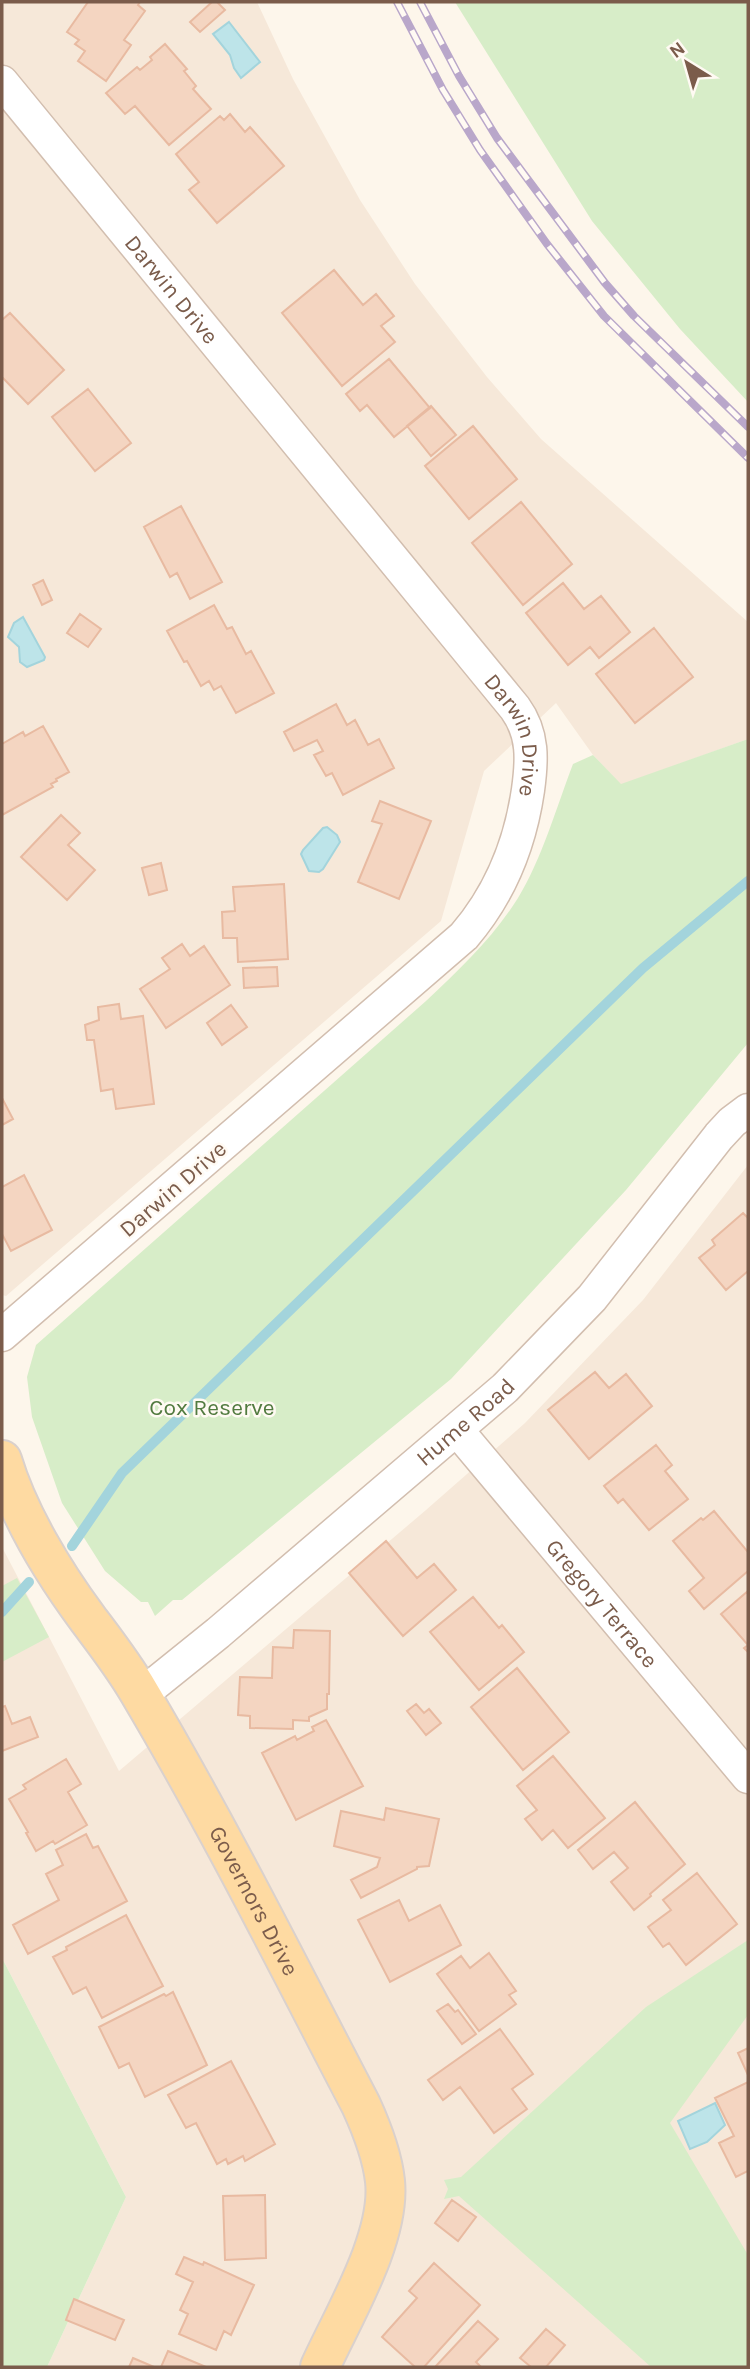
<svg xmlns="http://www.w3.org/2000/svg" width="750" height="2369" viewBox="0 0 750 2369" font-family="Karla,sans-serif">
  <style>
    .residential { fill: #f6e8d9 }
    .green { fill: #d7edc8 }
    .water { fill: #bde4e9; stroke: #a3d4dc; stroke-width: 2 }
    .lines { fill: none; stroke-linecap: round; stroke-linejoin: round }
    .stream { stroke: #a3d4dc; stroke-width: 10 }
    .building { fill: #f4d5c1; stroke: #e8baa1; stroke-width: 2 }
    .minor-casing { stroke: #d2beaf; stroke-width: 35 }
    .major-casing { stroke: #dad1cd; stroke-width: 42 }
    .minor { stroke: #fff; stroke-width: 32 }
    .major { stroke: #fedaa2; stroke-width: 38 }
    .rail-casing { stroke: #b9a7ca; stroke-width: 8 }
    .rail { stroke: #fffaf3; stroke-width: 5; stroke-dasharray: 16; stroke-linecap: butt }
    .labels { text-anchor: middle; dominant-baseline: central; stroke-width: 5; stroke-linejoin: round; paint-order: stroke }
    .street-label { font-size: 23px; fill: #7b5c4b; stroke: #fffaf3 }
    .park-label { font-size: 23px; fill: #527b40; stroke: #fffaf3 }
  </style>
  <rect width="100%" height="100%" fill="#fdf6eb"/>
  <path class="residential" d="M2 2H257L293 79 360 200 415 284 487 377 541 439 748 622V739L621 785 593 755 556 703 484 771 441 921 6 1296 2 1295Z
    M748 1165V2367H47L126 2197 2 1958V1547L119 1771 426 1510 525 1423 643 1300Z"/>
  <path class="green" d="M455 2H748V402L680 329 592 221Z
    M748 739V1043L626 1190 451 1379 182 1600H173L155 1616 148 1602H141L105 1571 62 1503 32 1417 27 1377 36 1345 426 1001C460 969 493 938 518 898 541 861 557 806 573 764L593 755 621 784Z
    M17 1578 49 1637 2 1662V1586Z
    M748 1940V2015L670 2123 748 2255V2367H651L459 2196 444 2199 448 2189 444 2180 461 2177 646 2007Z
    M2 1958 126 2197 47 2367H2Z"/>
  <path class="water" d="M229 22 260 62 241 78 234 68 230 55 213 34Z
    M23 617 45 657 44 660 27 667 20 662 19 647 8 637 14 623Z
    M327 827 337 835 340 842 323 869 319 872 309 871 301 854 303 850 323 828Z
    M715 2103 725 2125 707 2142 690 2149 678 2121Z"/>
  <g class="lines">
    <path class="stream" d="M72 1546 122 1473 643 968 748 881
      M2 1612 29 1582"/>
  </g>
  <path class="building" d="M88 2H140L138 5 145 11 124 40 131 45 106 81 78 61 85 51 75 44 79 40 67 32Z
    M212 2H217L225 10 200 32 190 22Z
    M165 44 187 69 184 71 196 86 193 89 211 109 169 145 135 106 125 114 106 93 137 67 140 70 152 60 150 57Z
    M230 114 245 132 250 127 284 166 217 223 189 190 199 182 176 154 220 116 224 120Z
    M334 270 363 305 376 294 394 316 381 326 395 342 342 386 282 313Z
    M10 313 64 370 28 404 2 377V320Z
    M389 359 430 408 394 437 367 405 360 411 346 394Z
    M88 389 131 443 95 471 52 417Z
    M431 406 456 435 431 456 407 426Z
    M473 426 517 479 469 519 425 466Z
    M521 502 572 564 523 605 472 543Z
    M181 506 222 582 190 599 177 573 170 577 144 527Z
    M43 580 52 600 42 605 33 585Z
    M563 583 584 609 601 596 630 632 599 658 590 647 568 665 526 613Z
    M214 605 227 629 232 627 246 654 251 651 274 693 236 713 221 686 214 690 209 681 201 686 187 661 184 662 167 631Z
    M80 614 101 629 88 647 67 633Z
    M654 628 693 677 635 723 596 674Z
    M336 704 347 725 355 720 368 745 379 739 394 768 343 795 332 773 326 776 314 755 323 751 317 740 294 751 284 732Z
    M43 726 69 772 56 779 57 781 51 784 53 787 2 815V744L23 732 25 736Z
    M380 801 431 821 399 899 358 882 382 824 372 821Z
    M61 815 80 833 68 845 95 870 67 900 21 857Z
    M161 863 167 890 149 895 142 868Z
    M284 884 288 959 238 962 237 938H223L222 912 235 911 233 887Z
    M182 944 190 956 204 946 230 985 166 1028 140 989 170 969 162 958Z
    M277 967 278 986 244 988 243 968Z
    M119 1004 121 1019 143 1016 154 1104 116 1109 113 1089 101 1091 94 1040H87L85 1025 99 1020 98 1007Z
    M231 1005 247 1027 222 1045 207 1023Z
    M2 1098 13 1119 2 1125Z
    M24 1175 52 1230 11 1251 2 1234V1187Z
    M743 1213 747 1217 748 1216V1271L726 1290 699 1258 715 1245 712 1240Z
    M595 1372 609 1388 626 1374 652 1406 589 1459 548 1410Z
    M656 1445 672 1465 665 1471 688 1499 649 1530 623 1499 618 1503 604 1486Z
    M714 1511 748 1552V1571L704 1609 689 1591 704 1578 673 1541 701 1518 703 1520Z
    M386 1541 417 1578 434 1564 456 1590 403 1636 349 1573Z
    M748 1591V1652L744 1648 748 1645 721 1614Z
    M473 1597 499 1628 502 1625 524 1652 479 1690 430 1632Z
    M294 1630 330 1631 329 1694H327V1709L309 1717V1721L293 1720V1729L250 1728V1716L238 1715 240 1677 272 1678 273 1647 293 1648Z
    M517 1668 569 1732 523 1770 471 1707Z
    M416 1704 424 1713 429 1709 441 1723 426 1735 407 1711Z
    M5 1706 12 1724 30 1717 38 1737 2 1751V1707Z
    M326 1720 363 1786 296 1820 262 1753 295 1736 297 1740 314 1731 312 1727Z
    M553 1756 605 1818 568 1848 553 1830 542 1840 525 1819 537 1810 517 1786Z
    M66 1759 81 1784 68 1792 87 1825 55 1844 53 1841 36 1851 26 1833 28 1832 9 1799 26 1789 23 1785Z
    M635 1802 685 1864 650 1894 651 1896 634 1910 611 1882 628 1868 614 1852 593 1869 578 1850Z
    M386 1808 439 1819 429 1866 417 1867V1869L361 1898 351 1880 377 1867 380 1858 334 1846 341 1811 384 1820Z
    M86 1834 93 1848 98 1846 127 1901 28 1954 13 1925 59 1900 46 1874 63 1865 56 1850Z
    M697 1873 737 1924 686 1965 669 1943 663 1947 648 1927 671 1910 663 1900Z
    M399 1900 409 1921 440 1905 461 1945 390 1982 358 1920Z
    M126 1915 163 1986 102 2018 86 1987 73 1994 53 1957 67 1950 66 1947Z
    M489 1953 516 1991 509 1995 516 2004 479 2031 437 1974 461 1956 470 1968Z
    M173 1992 207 2065 145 2097 129 2063 119 2068 99 2027 164 1994 166 1996Z
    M448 2004 455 2012 458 2010 476 2034 462 2044 437 2011Z
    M500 2029 533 2074 512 2089 527 2109 494 2133 460 2087 443 2100 428 2080Z
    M748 2048V2075L738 2053Z
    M231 2061 275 2144 245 2161 243 2156 228 2164 226 2159 217 2164 196 2123 186 2128 168 2095Z
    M748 2082V2171L736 2177 719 2143 734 2136 715 2098Z
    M265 2195 266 2258 225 2260 223 2196Z
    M452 2200 476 2217 458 2241 435 2223Z
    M184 2257 203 2265 204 2262 254 2285 231 2335 224 2331 216 2350 179 2334 188 2314 180 2310 193 2282 176 2274Z
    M434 2263 480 2305 424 2367H415L382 2337 417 2298 409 2291Z
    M74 2299 124 2320 115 2340 66 2320Z
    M478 2321 498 2339 476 2362 481 2367H435Z
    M546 2329 565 2345 546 2367H531L520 2358Z
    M168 2351 206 2367H161Z
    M133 2358 154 2367H129Z"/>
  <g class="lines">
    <g class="minor-casing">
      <g id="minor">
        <path id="s1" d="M2 82 515 708C534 734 532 761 528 790 520 845 500 894 464 936L2 1335"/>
        <path id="s2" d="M457 1430 748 1777"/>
        <path id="s3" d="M141 1695 218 1633 505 1388 592 1298 719 1136 732 1122 748 1110"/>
      </g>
    </g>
    <g class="major-casing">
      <g id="major">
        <path id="s4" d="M2 1460C18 1514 54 1573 88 1619 106 1643 124 1666 139 1692 219 1827 289 1967 361 2105 372 2129 382 2154 385 2181 391 2238 343 2316 320 2367"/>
      </g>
    </g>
    <use href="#minor" class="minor"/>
    <use href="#major" class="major"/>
    <g class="rail-casing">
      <path id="rail" d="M397 2 443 90 480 150 547 244 604 316 748 458
        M420 2 459 76 497 138 605 283 634 316 748 427"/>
    </g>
    <use href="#rail" class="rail"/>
  </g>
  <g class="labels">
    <g class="street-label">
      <text stroke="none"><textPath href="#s1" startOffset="268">Darwin Drive</textPath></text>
      <text stroke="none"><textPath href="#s1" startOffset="835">Darwin Drive</textPath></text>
      <text transform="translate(173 1189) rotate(-41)">Darwin Drive</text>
      <text stroke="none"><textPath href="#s3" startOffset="424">Hume Road</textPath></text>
      <text stroke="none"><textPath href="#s2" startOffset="226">Gregory Terrace</textPath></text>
      <text stroke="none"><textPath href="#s4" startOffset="509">Governors Drive</textPath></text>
    </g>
    <g class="park-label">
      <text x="212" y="1407">Cox Reserve</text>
    </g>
  </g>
  <rect width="750" height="2369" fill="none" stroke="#7b5c4b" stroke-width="7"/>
  <g transform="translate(687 63) rotate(323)" stroke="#fffaf3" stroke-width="5" paint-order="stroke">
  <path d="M0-5L12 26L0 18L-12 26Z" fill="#7b5c4b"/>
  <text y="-10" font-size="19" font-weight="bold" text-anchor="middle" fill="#7b5c4b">N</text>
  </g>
</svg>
